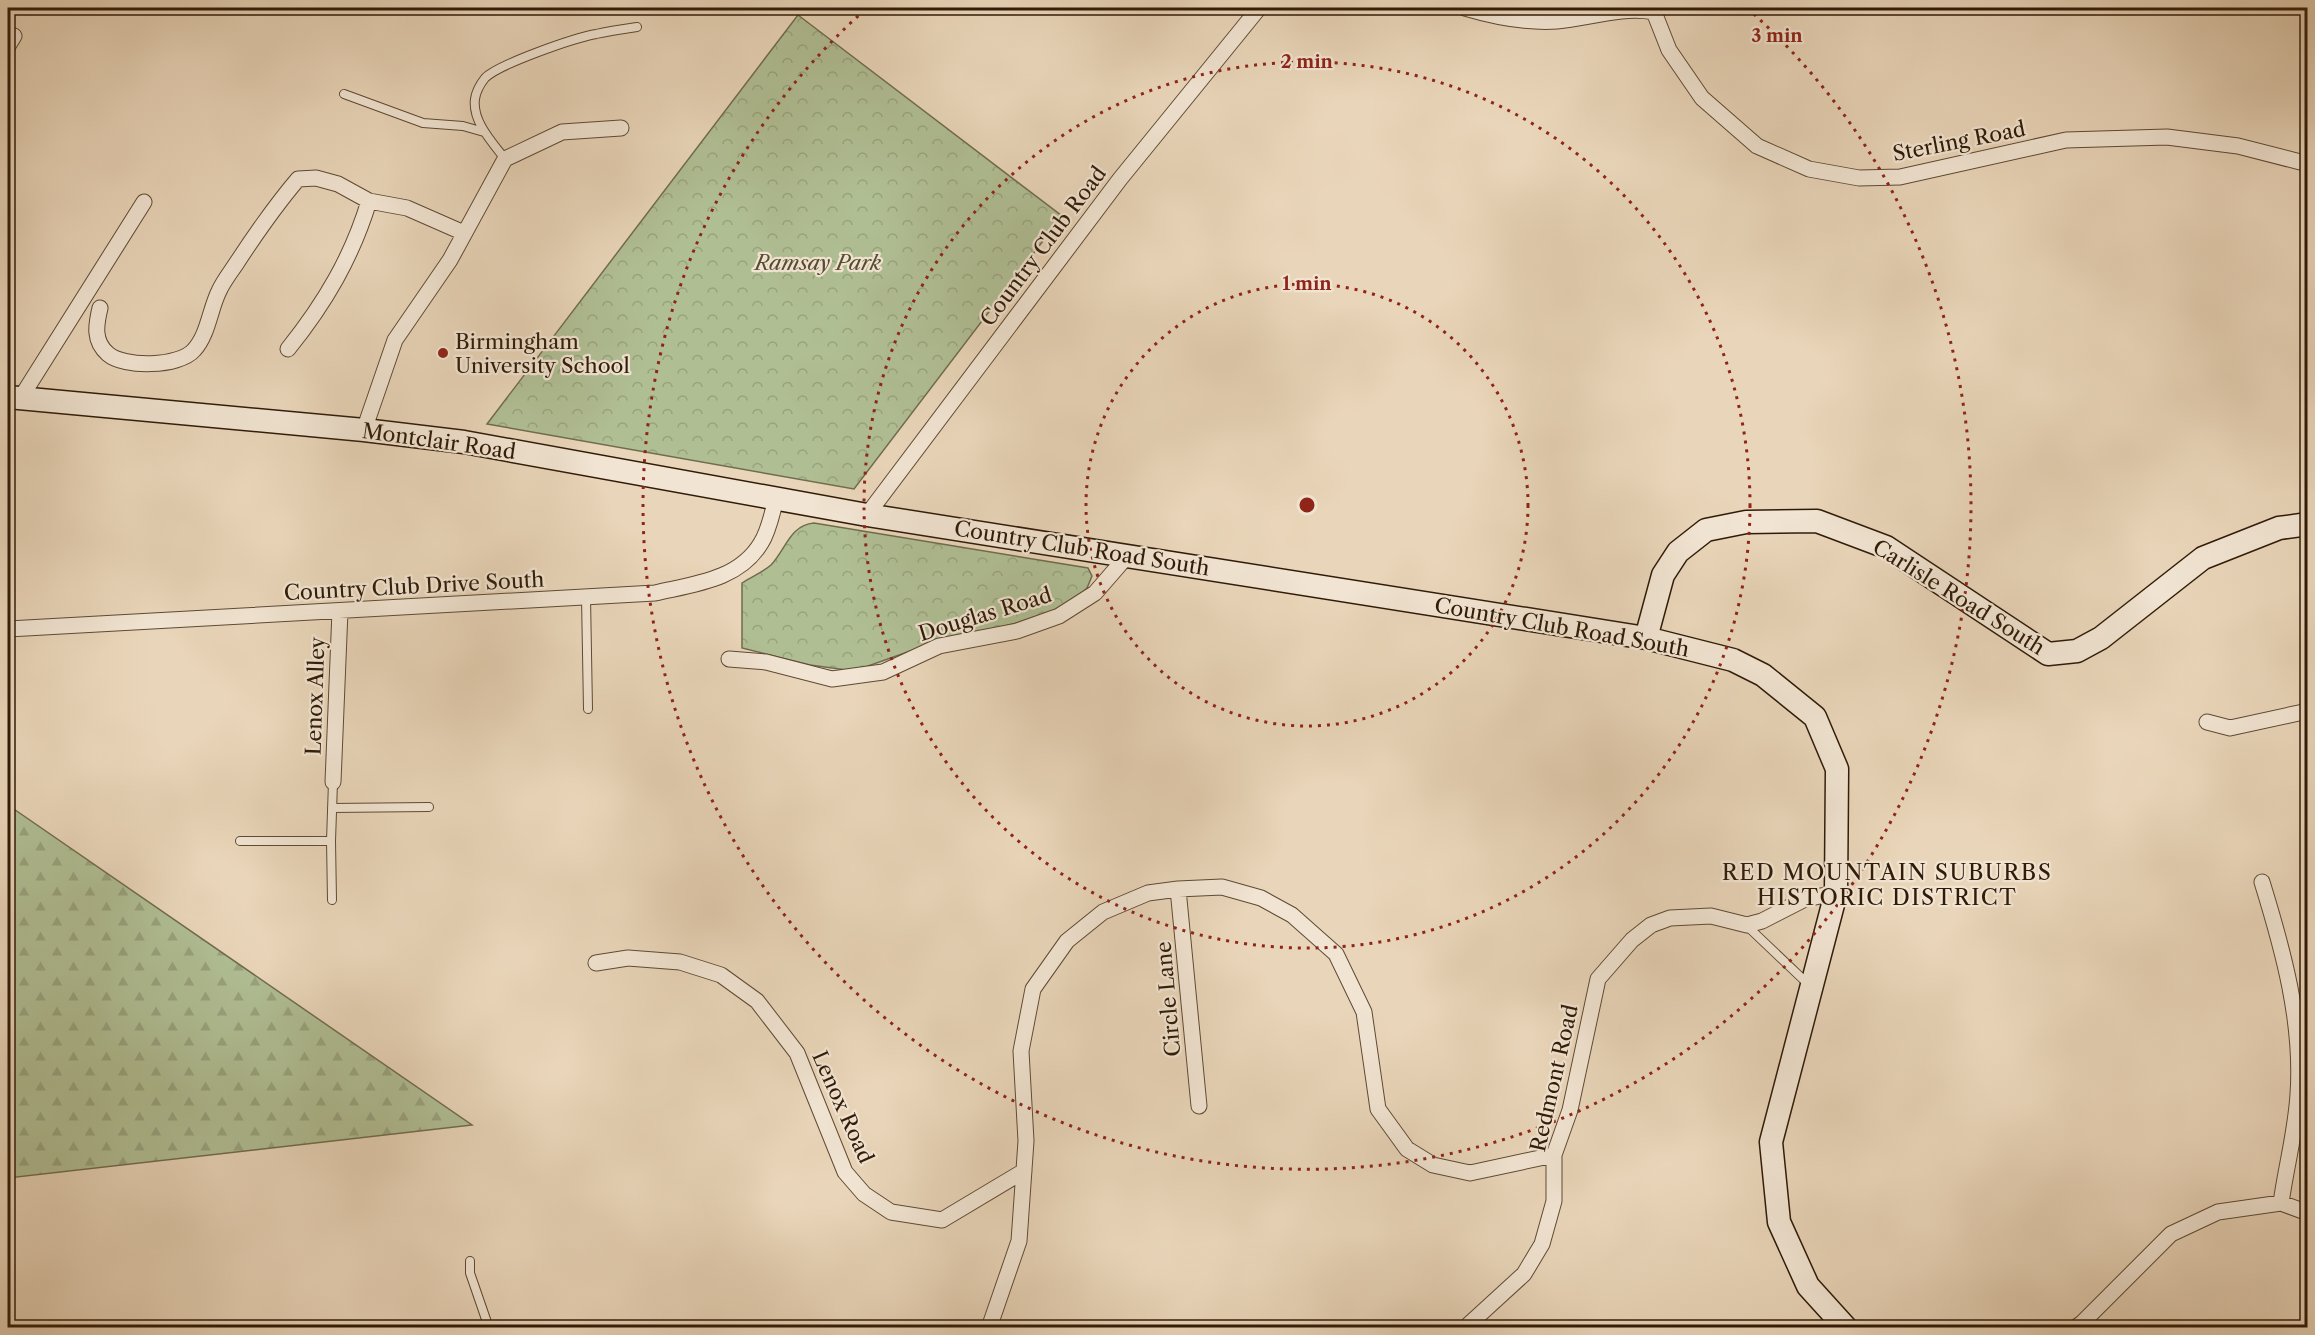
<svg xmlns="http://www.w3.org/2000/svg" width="2315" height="1335" viewBox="0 0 2315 1335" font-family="'Libre Caslon Text',serif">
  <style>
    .forest { fill: url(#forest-firs); stroke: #706c4e; stroke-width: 1.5 }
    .park { fill: url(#park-crowns); stroke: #706c4e; stroke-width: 1.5 }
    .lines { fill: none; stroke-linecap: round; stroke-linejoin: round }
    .lane-casing { stroke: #5e4a34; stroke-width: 10 }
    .street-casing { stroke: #5e4a34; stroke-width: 17 }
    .secondary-casing { stroke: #301b08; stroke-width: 25 }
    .lane { stroke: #f1e4d2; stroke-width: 8 }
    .street { stroke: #f1e4d2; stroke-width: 15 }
    .secondary { stroke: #f1e4d2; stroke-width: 22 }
    .ring { fill: none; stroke: #8f2418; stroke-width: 3; stroke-dasharray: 3 6 }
    .poi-dot { fill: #8f2418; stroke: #f1e4d2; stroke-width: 2 }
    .labels { text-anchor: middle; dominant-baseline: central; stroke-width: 4.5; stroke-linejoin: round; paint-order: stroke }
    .street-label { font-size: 21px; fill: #301b08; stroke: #f1e4d2 }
    .park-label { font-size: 21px; font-style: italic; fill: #564c32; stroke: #f1e4d2 }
    .poi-label { font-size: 21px; fill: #301b08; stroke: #f1e4d2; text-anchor: start }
    .neighbourhood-label { font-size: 22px; letter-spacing: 1.5px; fill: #301b08; stroke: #f1e4d2 }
    .centre { fill: #8f2418; stroke: #f1e4d2; stroke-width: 3 }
    .ring-label { font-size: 18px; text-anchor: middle; font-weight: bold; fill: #8f2418; stroke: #f1e4d2; stroke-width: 4.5; stroke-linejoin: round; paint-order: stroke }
  </style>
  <defs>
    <pattern id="forest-firs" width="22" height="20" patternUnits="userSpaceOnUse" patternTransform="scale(1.5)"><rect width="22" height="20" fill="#b0be94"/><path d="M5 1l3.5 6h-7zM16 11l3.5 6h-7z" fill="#98a37e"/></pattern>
    <pattern id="park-crowns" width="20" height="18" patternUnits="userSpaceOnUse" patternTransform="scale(1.5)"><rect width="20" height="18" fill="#b0be94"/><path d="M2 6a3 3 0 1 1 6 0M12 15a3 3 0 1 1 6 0" fill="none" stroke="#98a37e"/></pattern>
  </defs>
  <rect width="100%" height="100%" fill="#e9d5b9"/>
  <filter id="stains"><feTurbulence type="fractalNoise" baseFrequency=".00333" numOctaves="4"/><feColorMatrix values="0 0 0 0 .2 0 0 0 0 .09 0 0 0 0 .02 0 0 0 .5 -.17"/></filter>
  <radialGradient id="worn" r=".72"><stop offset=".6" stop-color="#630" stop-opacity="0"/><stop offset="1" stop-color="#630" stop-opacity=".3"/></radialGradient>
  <path class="forest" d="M8 805 472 1125 8 1178Z"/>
  <path class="park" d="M798 15 1062 216 854 489 487 424Z
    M814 523 1088 568 1092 576 1087 588 1070 606 1042 617 933 643 854 671 810 665 742 648V583C751 577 763 572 771 565 786 549 790 525 814 523Z"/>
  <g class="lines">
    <g class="lane-casing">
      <path id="lane" d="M344 94 423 123 463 126 484 132
        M505 159C492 142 472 121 475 99 476 92 481 83 485 78 499 64 574 38 596 34 609 31 623 29 637 27
        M586 597 588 709
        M332 808 429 807
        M240 841H331L333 782
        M331 841 332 900
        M1747 926 1808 984
        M470 1261V1273L489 1328"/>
    </g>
    <g class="street-casing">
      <path id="street" d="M1465 8C1492 16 1528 23 1557 21 1589 18 1622 6 1654 12L1658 8
        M1654 12 1669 50 1702 98 1757 146 1809 169 1859 178 1900 177 2066 140 2167 137 2238 146 2308 164
        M8 46 14 36
        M100 308C96 325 93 341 108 354 124 368 179 367 194 350 208 335 210 309 219 291 223 282 230 273 236 264 255 235 275 206 298 179L316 178 338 184 369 201 407 208 464 233
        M288 349C325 303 352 257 369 201
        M20 399 144 202
        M364 430 395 340 450 260 505 159 562 132 621 128
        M867 515 1120 179 1259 8
        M8 629 655 593C694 584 739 580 761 543 769 531 772 513 776 499
        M729 659 766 662 832 679 883 672 939 646 1017 631 1059 616 1095 593 1128 555
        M2207 722 2230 728 2308 711
        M333 782 340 611
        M2262 882C2283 950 2303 1022 2298 1094 2296 1130 2286 1167 2281 1203
        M1178 889 1199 1106
        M596 963 628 958 680 962 721 975 757 1001 797 1053 845 1172 864 1194 891 1212 942 1220 1024 1171
        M989 1328 1019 1241 1026 1141 1021 1051 1033 989 1067 941 1103 912 1148 893 1178 889 1222 887 1261 898 1292 915 1336 954 1364 1012 1378 1109 1407 1149 1433 1165 1470 1173 1554 1155
        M1465 1328 1524 1274 1542 1244 1554 1201V1155L1570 1110 1598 979 1632 940 1651 925 1670 918 1711 916 1747 925 1762 921 1805 899 1836 893
        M2075 1328 2082 1323 2171 1234 2218 1212 2281 1203 2308 1213"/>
    </g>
    <g class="secondary-casing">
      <path id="secondary" d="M8 397 364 430 464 442 867 515 1646 638 1733 660 1763 675 1815 717 1837 769 1836 893 1771 1142 1779 1222 1808 1286 1846 1328
        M1646 638 1663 575 1678 552 1706 530 1746 522 1817 521 1886 547 2048 654 2077 651 2101 638 2203 558 2279 528 2308 524"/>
    </g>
    <use href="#lane" class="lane"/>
    <use href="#street" class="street"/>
    <use href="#secondary" class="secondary"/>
  </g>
  <g class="ring">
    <circle cx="1307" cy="505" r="221"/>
    <circle cx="1307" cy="505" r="443"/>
    <path d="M1747 8A664 664 0 1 1 867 8"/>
  </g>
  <circle class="poi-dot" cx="443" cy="353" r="6"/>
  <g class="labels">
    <g class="street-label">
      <text transform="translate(1959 141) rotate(-11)">Sterling Road</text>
      <text transform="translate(1043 246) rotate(-53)">Country Club Road</text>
      <text transform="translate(439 441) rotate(8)">Montclair Road</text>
      <text transform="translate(1082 548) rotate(9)">Country Club Road South</text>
      <text transform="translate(414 586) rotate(-3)">Country Club Drive South</text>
      <text transform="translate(1959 597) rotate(32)">Carlisle Road South</text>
      <text transform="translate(985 614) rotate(-17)">Douglas Road</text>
      <text transform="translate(1562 627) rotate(10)">Country Club Road South</text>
      <text transform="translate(315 696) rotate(-88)">Lenox Alley</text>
      <text transform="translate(1168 999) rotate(-95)">Circle Lane</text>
      <text transform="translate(1554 1078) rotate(-77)">Redmont Road</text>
      <text transform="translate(843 1107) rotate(66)">Lenox Road</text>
    </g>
    <g class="park-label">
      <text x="818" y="262">Ramsay Park</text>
    </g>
    <g class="poi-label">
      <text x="455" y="341">Birmingham<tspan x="455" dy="24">University School</tspan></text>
    </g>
    <g class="neighbourhood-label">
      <text x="1887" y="872">RED MOUNTAIN SUBURBS<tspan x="1887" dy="25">HISTORIC DISTRICT</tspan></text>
    </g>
  </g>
  <circle cx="1307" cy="505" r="9" class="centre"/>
  <g class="ring-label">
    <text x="1777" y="42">3 min</text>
    <text x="1307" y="68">2 min</text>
    <text x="1307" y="290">1 min</text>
  </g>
  <rect width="2315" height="1335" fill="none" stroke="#e9d5b9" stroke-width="30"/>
  <rect x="9" y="9" width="2297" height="1317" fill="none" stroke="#301b08" stroke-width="3"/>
  <rect x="15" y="15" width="2285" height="1305" fill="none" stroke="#301b08" stroke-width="1.5"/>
  <rect width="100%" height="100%" filter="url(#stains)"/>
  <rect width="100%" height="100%" fill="url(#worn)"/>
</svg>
